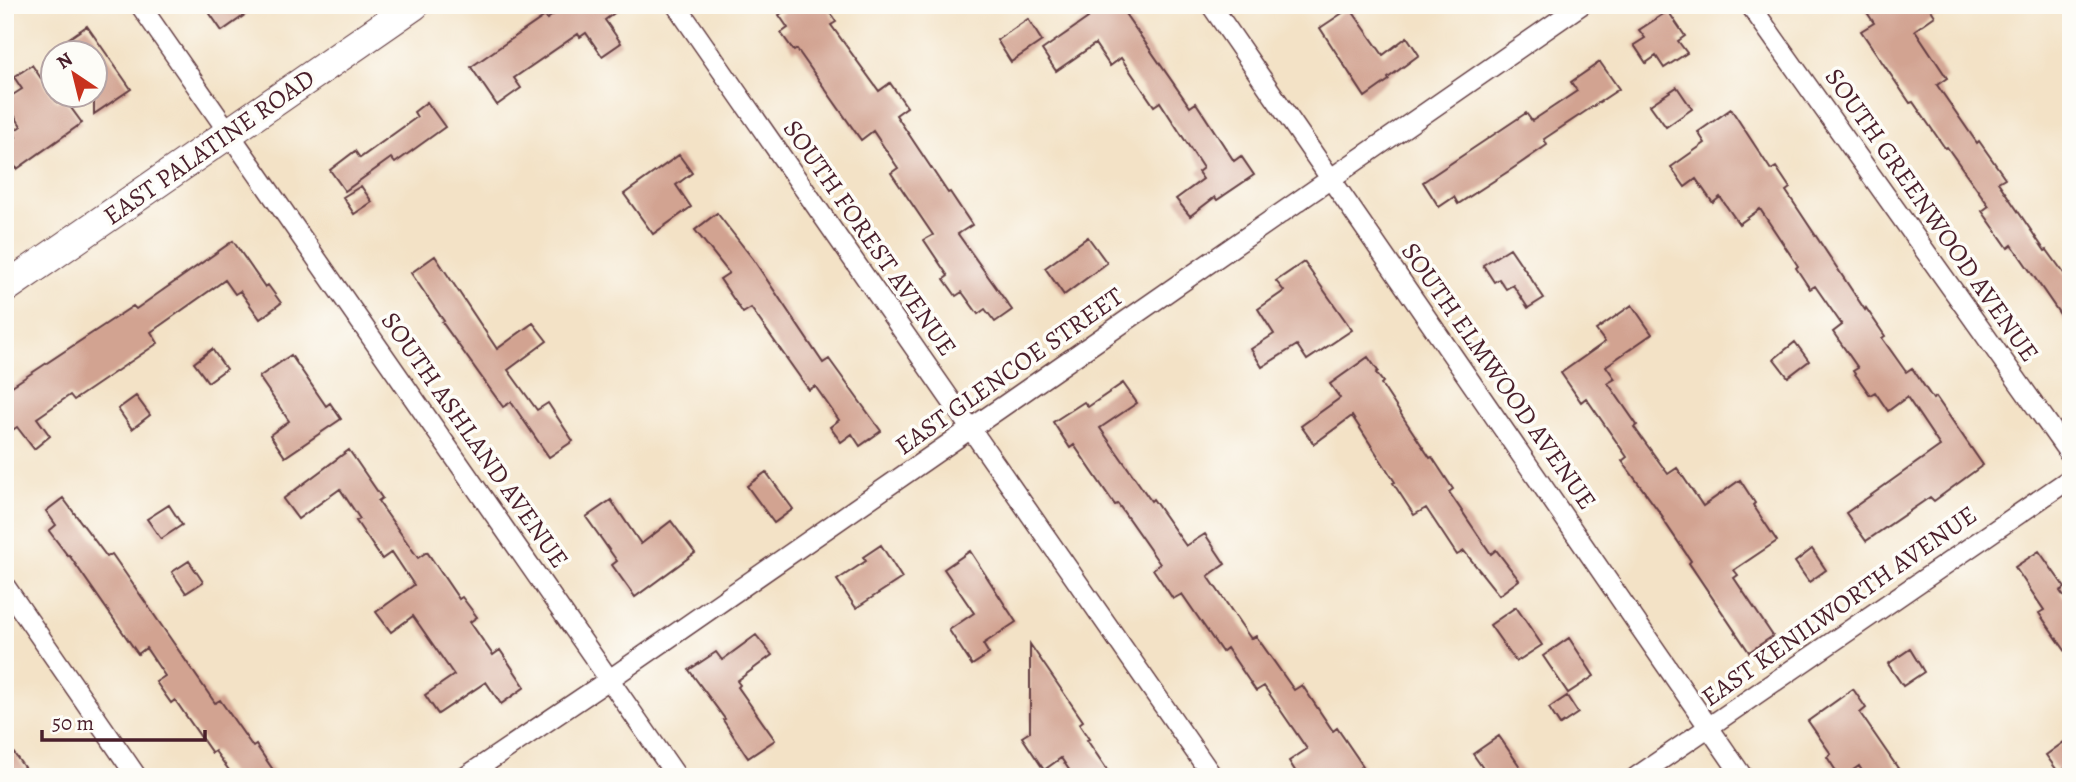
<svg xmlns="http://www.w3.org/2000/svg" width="2076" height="782" viewBox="0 0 2076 782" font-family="Alegreya,serif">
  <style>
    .building { fill: #d2a391 }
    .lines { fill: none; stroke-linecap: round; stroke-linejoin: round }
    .minor-casing { stroke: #633c42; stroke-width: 22 }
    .primary-casing { stroke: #633c42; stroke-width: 32 }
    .minor { stroke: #fff; stroke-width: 19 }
    .primary { stroke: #fff; stroke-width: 30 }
    .labels { text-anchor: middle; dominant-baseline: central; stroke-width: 7; stroke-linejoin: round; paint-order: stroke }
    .street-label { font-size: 26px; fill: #4a1f2b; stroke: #fdfcf7 }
  </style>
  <rect width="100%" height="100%" fill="#fdfcf7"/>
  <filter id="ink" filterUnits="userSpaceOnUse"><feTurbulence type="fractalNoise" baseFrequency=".0143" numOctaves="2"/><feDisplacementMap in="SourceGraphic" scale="14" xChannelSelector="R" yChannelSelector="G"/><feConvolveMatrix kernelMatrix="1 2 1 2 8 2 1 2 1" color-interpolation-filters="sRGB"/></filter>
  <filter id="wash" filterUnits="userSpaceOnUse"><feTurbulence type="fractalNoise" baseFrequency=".00686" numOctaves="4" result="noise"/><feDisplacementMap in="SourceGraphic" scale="28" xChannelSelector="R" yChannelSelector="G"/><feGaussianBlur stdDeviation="1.57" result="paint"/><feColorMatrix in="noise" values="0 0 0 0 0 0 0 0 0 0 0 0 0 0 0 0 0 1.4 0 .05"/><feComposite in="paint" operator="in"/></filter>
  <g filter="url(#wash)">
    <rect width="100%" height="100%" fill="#f3e2c6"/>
    <g id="blocks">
      <path class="building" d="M204 5H259L222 31Z
        M567 5H625L605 20 621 43 602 56 586 33 580 37 578 34 514 78 521 88 497 105 471 67 545 16 547 19Z
        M792 5H825L836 22 831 25 879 91 890 83 907 107 896 115 948 193 950 192 972 225 958 234 1012 310 995 322 985 309 978 314 962 292 956 296 944 279 948 276 924 240 933 235 891 173 898 168 873 131 861 140 797 49 794 51 781 33 788 28 779 15Z
        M1079 5H1119L1190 107 1196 103 1234 161 1241 156 1254 175 1217 200 1215 197 1190 216 1176 199 1203 179 1198 172 1203 168 1160 102 1154 106 1121 58 1110 66 1095 44 1056 71 1042 50 1088 18Z
        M1862 5H1928L1935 16 1915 30 1947 78 1937 85 1977 143 1979 141 2005 178 1998 182 2045 251 2047 250 2071 283V330L2012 245 2008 248 1982 211 1989 206 1947 147 1945 148 1913 102 1910 103 1861 31 1874 23Z
        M1350 8 1383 55 1407 37 1419 55 1388 78 1389 80 1365 97 1320 28Z
        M1668 11 1685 36 1678 41 1687 53 1664 68 1656 56 1646 63 1634 45 1645 38 1639 30Z
        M1028 19 1042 41 1011 62 997 40Z
        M87 26 131 89 94 114V52H49Z
        M1600 62 1619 89 1544 139 1547 145 1512 169 1458 204 1454 197 1439 207 1423 182 1526 113 1532 121 1577 91 1571 82Z
        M32 65 57 102 63 97 82 123 17 169 5 152V144L16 137 13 132 21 126 5 100 22 89 14 77Z
        M1677 87 1692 109 1666 127 1650 105Z
        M427 102 445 127 395 163 391 158 345 191 330 170 355 151 360 158 417 117 414 112Z
        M1731 109 1771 170 1776 167 1790 188 1786 191 1865 310 1866 308 1885 336 1882 338 1906 372 1912 368 1933 399 1936 397 1983 465 1934 501 1930 497 1866 541 1846 513 1940 446 1907 397 1888 411 1875 392 1870 395 1853 371 1858 368 1833 332 1842 325 1815 286 1810 289 1796 268 1798 266 1760 209 1739 224 1720 197 1713 203 1696 179 1685 187 1671 167 1705 143 1698 132Z
        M679 155 692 173 676 185 691 207 653 234 624 194Z
        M361 186 372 202 354 214 343 197Z
        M717 213 753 259 823 363 829 359 881 431 860 446 852 434 841 442 830 427 839 420 815 386 809 390 751 308 743 313 720 279 729 273 695 230Z
        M1088 237 1107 263 1064 295 1045 268Z
        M233 241 265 287 268 285 281 303 260 319 240 291 235 294 225 280 151 332 158 343 74 400 70 395 37 418 50 436 34 449 17 427 5 435 6 390 133 306 136 309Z
        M1510 248 1544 298 1528 308 1513 285 1506 289 1499 279 1494 282 1483 265Z
        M435 256 497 349 533 323 547 341 508 370 537 410 548 403 573 441 549 457 511 402 503 407 442 322 444 321 411 273Z
        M1304 262 1352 330 1307 360 1297 345 1262 367 1251 349 1274 334 1258 309 1284 291 1276 281Z
        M1632 305 1652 334 1606 366 1615 379 1608 383 1637 425 1634 427 1668 474 1677 468 1703 506 1740 480 1755 503 1753 505 1777 541 1734 570 1738 575 1734 578 1773 636 1749 652 1689 563 1691 561 1662 518 1663 517 1622 461 1627 457 1586 398 1581 402 1561 373 1605 342 1596 330Z
        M1795 342 1809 361 1788 377 1774 359Z
        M212 349 226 369 208 382 194 363Z
        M291 355 326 406 330 403 341 419 285 457 270 435 289 421 259 377Z
        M1368 357 1378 371 1376 373 1383 382 1381 384 1430 458 1432 457 1453 489 1449 492 1491 554 1496 550 1519 580 1499 595 1464 551 1457 555 1426 508 1414 515 1393 483 1395 482 1352 416 1314 444 1301 426 1340 398 1330 384Z
        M1123 383 1137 403 1100 428 1151 501 1153 499 1186 546 1205 534 1225 564 1208 576 1251 639 1256 636 1294 690 1302 685 1333 731 1337 728 1363 766 1347 777H1299L1289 761 1307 749 1264 686 1256 691 1227 648 1222 652 1182 594 1173 599 1153 569 1160 564 1118 504 1115 505 1074 445 1070 448 1053 422 1084 402 1088 407Z
        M136 396 150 415 132 429 118 409Z
        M349 450 382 498 378 501 418 558 427 552 459 599 462 597 477 617 470 622 493 655 500 650 525 687 501 704 486 682 438 714 425 695 454 675 413 616 391 632 376 612 414 585 392 552 382 559 356 521 360 519 340 489 298 519 283 499Z
        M766 472 793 509 774 523 747 486Z
        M63 498 107 557 112 554 215 703 220 700 253 747 256 745 278 777H234L215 751 212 753 175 700 171 703 156 682 165 676 146 648 138 654 69 555 68 556 49 531 56 525 46 511Z
        M611 500 641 544 671 521 695 553 635 597 612 565 617 561 586 517Z
        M169 505 182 525 161 539 147 519Z
        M881 545 902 578 856 608 837 580 866 561 863 557Z
        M1812 549 1826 570 1809 582 1795 562Z
        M970 551 1016 622 983 644 989 654 972 665 949 630 974 613 944 569Z
        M2039 551 2065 588 2060 591 2071 607V659L2039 613 2044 610 2015 567Z
        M189 561 203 582 186 593 172 572Z
        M1516 607 1542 645 1516 662 1490 625Z
        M756 635 772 655 737 681 740 685 738 687 775 740 748 758 723 720 725 719 689 670 716 652 722 660Z
        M1569 638 1594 676 1568 693 1543 656Z
        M1030 644 1083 721 1079 724 1089 739 1087 740 1112 777H1074L1061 758 1044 770 1022 737 1030 732Z
        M1910 649 1924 672 1903 686 1888 664Z
        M1853 689 1866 708 1860 713 1904 777H1866L1859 766 1843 777H1840L1827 757 1831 754 1808 721Z
        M1567 696 1578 713 1560 725 1549 708Z
        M1499 736 1527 777H1489L1473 754Z
        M5 741 31 777H5Z
        M2064 742 2071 751V764L2059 773 2046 755Z"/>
    </g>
  </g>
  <g filter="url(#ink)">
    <use href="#blocks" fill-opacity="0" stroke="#633c42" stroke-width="2"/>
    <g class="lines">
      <g class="minor-casing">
        <path id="minor" d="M140 5 677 777
          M676 5 1213 777
          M1211 5 1743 777
          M1750 5 2071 456
          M5 586 137 777
          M465 777 610 679 1581 5
          M1636 777 2071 478"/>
      </g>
      <g class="primary-casing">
        <path id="primary" d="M5 288 414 5"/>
      </g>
      <use href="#minor" class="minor"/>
      <use href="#primary" class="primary"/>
    </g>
  </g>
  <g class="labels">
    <g class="street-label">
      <text transform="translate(209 147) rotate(-35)">EAST PALATINE ROAD</text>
      <text transform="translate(1932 215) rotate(55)">SOUTH GREENWOOD AVENUE</text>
      <text transform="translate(870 238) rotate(55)">SOUTH FOREST AVENUE</text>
      <text transform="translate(1009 371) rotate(-35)">EAST GLENCOE STREET</text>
      <text transform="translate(1499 376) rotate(55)">SOUTH ELMWOOD AVENUE</text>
      <text transform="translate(475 440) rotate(55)">SOUTH ASHLAND AVENUE</text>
      <text transform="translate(1839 606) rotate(-35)">EAST KENILWORTH AVENUE</text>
    </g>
  </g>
  <rect width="2076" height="782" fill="none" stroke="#fdfcf7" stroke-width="28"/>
  <g transform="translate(74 74) rotate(325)"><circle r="33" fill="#fdfcf7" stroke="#b5a4a5" stroke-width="2"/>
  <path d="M0-5L12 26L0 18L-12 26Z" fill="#c8321e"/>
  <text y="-10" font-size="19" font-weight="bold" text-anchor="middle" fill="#4a1f2b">N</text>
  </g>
  <path d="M42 730v10h163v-10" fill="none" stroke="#4a1f2b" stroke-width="3.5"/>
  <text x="52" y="730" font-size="21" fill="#4a1f2b" stroke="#fdfcf7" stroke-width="5" paint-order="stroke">50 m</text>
</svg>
